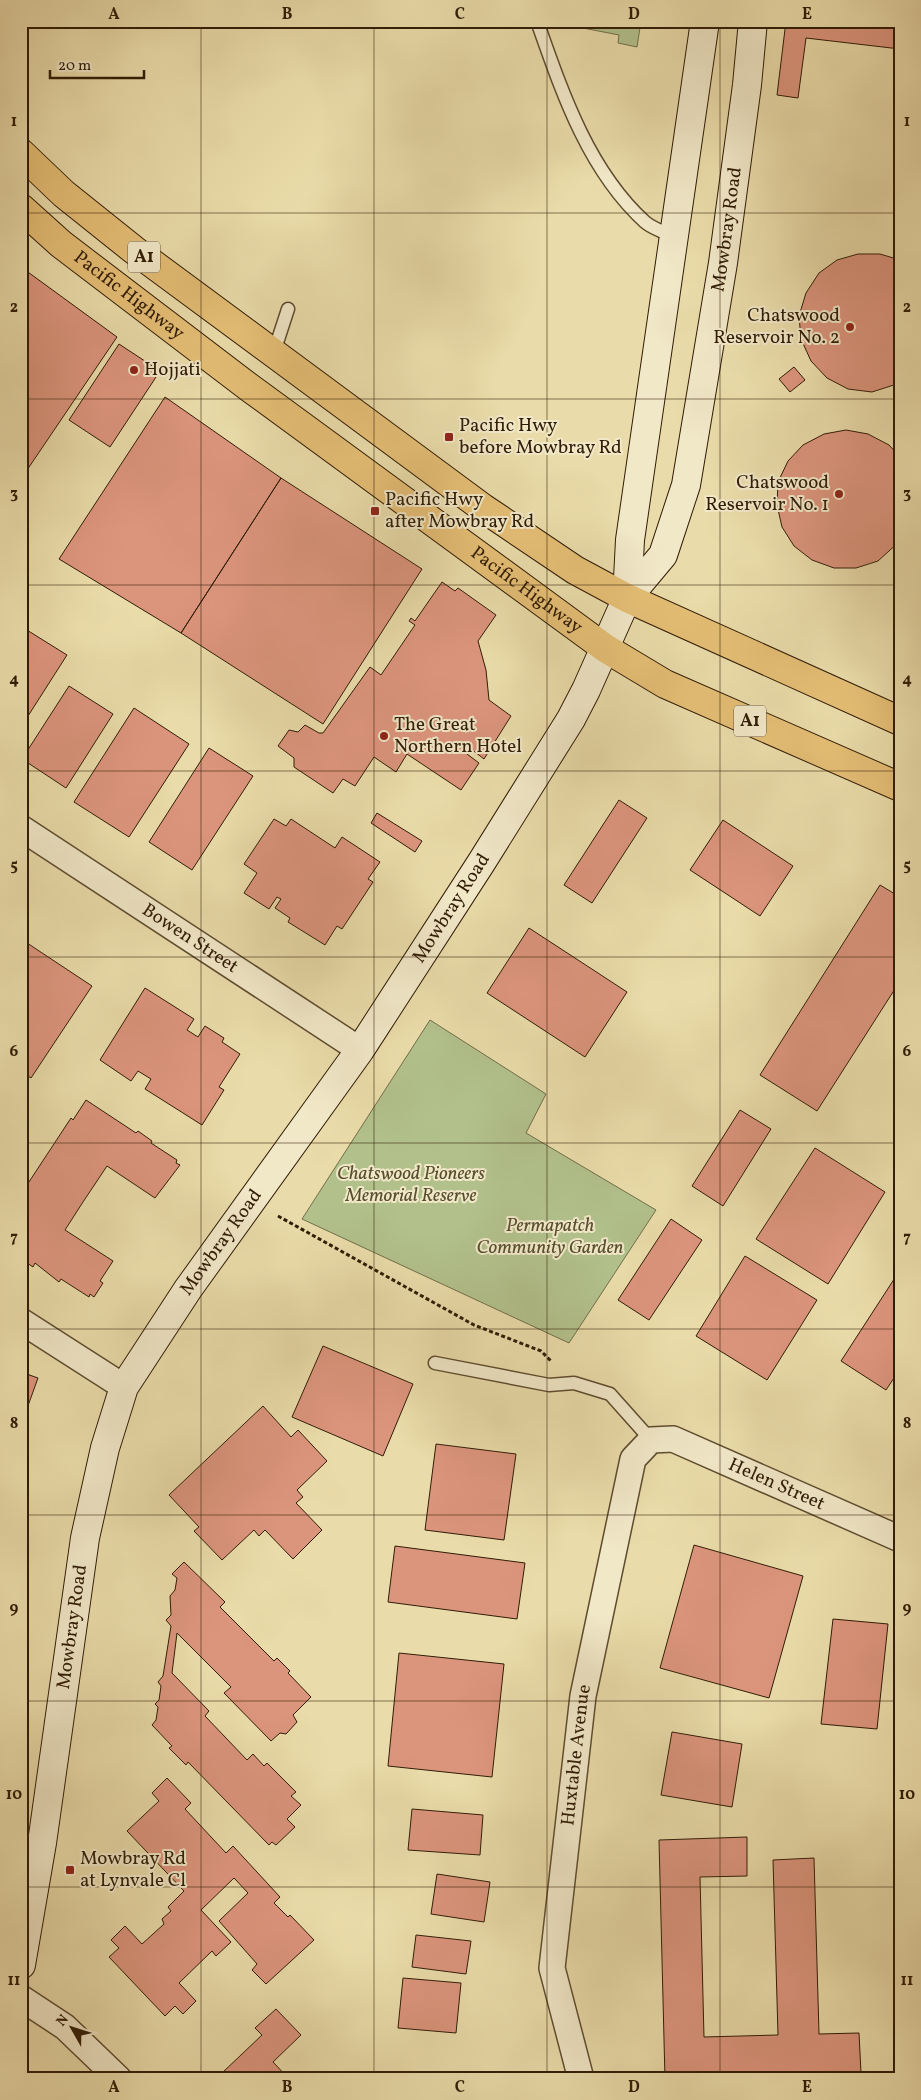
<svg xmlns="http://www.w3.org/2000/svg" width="921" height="2100" viewBox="0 0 921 2100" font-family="Vollkorn,serif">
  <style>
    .green { fill: #b2c18c; stroke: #716e49 }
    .building { fill: #dc957d; stroke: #301c06 }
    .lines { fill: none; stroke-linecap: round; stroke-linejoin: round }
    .service-casing { stroke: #5e4c2f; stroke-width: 15 }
    .minor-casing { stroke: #5e4c2f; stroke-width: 28 }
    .secondary-casing { stroke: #301c06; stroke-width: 30 }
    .trunk-casing { stroke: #301c06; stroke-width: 30 }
    .path { stroke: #301c06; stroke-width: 3; stroke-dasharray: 4 2.5; stroke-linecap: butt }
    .service { stroke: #f1e8c8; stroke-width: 12 }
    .minor { stroke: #f1e8c8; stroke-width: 25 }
    .secondary { stroke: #f1e8c8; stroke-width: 28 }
    .trunk { stroke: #e5be75; stroke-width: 28 }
    .grid { fill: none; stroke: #301c06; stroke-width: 1; stroke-opacity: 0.55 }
    .poi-dot { fill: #8f2418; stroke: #f1e8c8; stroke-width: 2 }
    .labels { text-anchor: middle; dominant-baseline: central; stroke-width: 4; stroke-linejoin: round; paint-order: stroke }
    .shield { fill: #f1e8c8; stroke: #6a5940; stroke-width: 1 }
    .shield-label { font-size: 18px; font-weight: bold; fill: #301c06 }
    .street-label { font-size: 19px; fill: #301c06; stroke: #f1e8c8 }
    .poi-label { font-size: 19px; fill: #301c06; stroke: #f1e8c8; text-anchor: start }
    .park-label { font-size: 19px; font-style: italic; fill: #574e2e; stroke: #f1e8c8 }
    .neatline { fill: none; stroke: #301c06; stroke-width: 2 }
    .grid-label { font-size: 16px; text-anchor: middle; font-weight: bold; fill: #301c06 }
  </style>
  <rect width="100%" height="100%" fill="#eadcaa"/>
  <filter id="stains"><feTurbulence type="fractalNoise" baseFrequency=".004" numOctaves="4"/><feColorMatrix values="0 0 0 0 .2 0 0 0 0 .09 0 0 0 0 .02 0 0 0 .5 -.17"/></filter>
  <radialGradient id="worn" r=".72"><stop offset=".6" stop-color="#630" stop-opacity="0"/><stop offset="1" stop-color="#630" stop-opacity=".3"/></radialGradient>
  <path class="green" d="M584 21H641L637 47 618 43 619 35 583 28Z
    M430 1020 546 1094 526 1133 656 1210 569 1343 302 1219Z"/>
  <path class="building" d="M786 21H900V49L806 38 798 98 777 95Z
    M858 254H880L900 260V383L872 392 848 389 827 378 811 361 801 339 799 316 806 293 819 273 837 260Z
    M21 267 117 337 21 479Z
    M119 344 160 371 110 447 69 420Z
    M794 367 805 380 790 392 779 379Z
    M165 397 281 478 181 633 59 559Z
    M846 430 868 434 889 445 900 457V541L878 561 856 568H834L812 560 794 546 782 527 777 505 778 482 788 461 803 445 824 434Z
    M281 478 422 569 323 724 181 633Z
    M442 582 455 591 458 588 496 615 478 641 486 670 489 700 511 716 484 759 471 749 467 754 479 763 461 790 407 754 396 772 374 757 355 786 343 779 333 793 294 767V758L278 746 289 730 298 732 305 725 319 733H323L370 667 381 675 415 625 409 621 411 618 415 621Z
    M22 627 67 655 21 727V628Z
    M69 686 113 714 66 788 22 759Z
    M134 708 189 744 129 837 74 802Z
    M209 748 253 776 192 870 149 842Z
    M619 800 647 818 592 903 564 885Z
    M377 813 422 841 415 852 371 823Z
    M274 819 286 826 291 819 335 848 342 837 380 862 368 879 373 882 342 929 337 926 325 945 288 922 290 918 275 908 281 899 277 897 269 909 244 893 257 873 244 864Z
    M723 820 793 866 760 916 690 870Z
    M880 885 900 897V981L817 1111 760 1075Z
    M529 928 627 992 585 1057 487 993Z
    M21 939 92 986 31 1078 21 1071Z
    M145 988 194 1019 187 1030 198 1037 205 1026 224 1038 222 1042 240 1054 219 1087 224 1090 202 1125 145 1089 151 1079 138 1071 131 1081 100 1060Z
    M86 1100 136 1133 138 1131 152 1141 151 1143 177 1160 176 1163 180 1165 155 1198 107 1166 83 1202 65 1230 113 1261 100 1281 103 1283 94 1297 90 1294 89 1297 61 1279 59 1282 35 1263 33 1267 21 1259V1194L71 1118 73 1120Z
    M740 1110 771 1129 723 1206 692 1186Z
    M815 1148 885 1192 828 1284 756 1239Z
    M671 1219 702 1240 649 1320 618 1300Z
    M745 1256 817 1300 767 1380 696 1336Z
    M900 1270V1369L886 1390 841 1361Z
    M323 1346 413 1384 383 1456 292 1417Z
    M21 1372 38 1378 21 1425Z
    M263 1406 291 1437 298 1430 327 1461 297 1490 303 1497 296 1503 322 1530 293 1559 265 1530 259 1536 254 1530 222 1560 194 1531 199 1527 169 1495Z
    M436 1444 516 1454 504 1540 425 1530Z
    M694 1545 803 1576 769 1698 660 1668Z
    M395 1546 525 1563 517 1619 388 1602Z
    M184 1562 225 1602 220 1607 274 1661 277 1658 290 1671 288 1673 311 1697 293 1715 297 1722 286 1734 280 1733 271 1741 224 1693 231 1687 177 1633 172 1673 209 1711 205 1716 247 1760 253 1754 264 1766 267 1763 296 1792 291 1796 301 1805 287 1819 295 1827 276 1845 272 1842 269 1845 188 1762 186 1765 169 1748 172 1746 152 1725 156 1720 158 1707 155 1704 159 1700 161 1686 158 1682 163 1676 171 1626 166 1620 171 1615 170 1596 175 1590 177 1578 172 1574Z
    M833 1619 888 1624 877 1729 821 1724Z
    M399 1653 504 1664 492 1777 388 1766Z
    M672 1732 742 1744 732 1807 661 1795Z
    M167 1778 191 1803 185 1809 226 1853 233 1846 280 1897 274 1903 288 1917 290 1915 314 1940 266 1984 252 1970 257 1964 219 1921 248 1893 234 1878 201 1910 231 1942 216 1956 212 1951 179 1983 196 2001 183 2014 175 2006 165 2016 109 1957 119 1948 111 1940 125 1926 142 1944 164 1924 162 1919 171 1911 168 1907 184 1891 127 1831 159 1801 152 1793Z
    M412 1809 483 1815 480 1855 408 1850Z
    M747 1837V1876L700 1877 704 2037 778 2035 773 1860 814 1858 819 2034 859 2033 861 2073 665 2079 659 1840Z
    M437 1874 490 1882 484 1922 431 1914Z
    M416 1935 471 1941 466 1974 412 1967Z
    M403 1978 461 1983 456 2033 398 2028Z
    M276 2009 301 2035 273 2062 289 2079H228L222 2073 262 2035 255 2028Z"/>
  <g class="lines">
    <g class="service-casing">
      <path id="service" d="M537 21C562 92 588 170 645 222 653 229 666 233 676 237
        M274 352 288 309
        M435 1363 549 1385 574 1383 610 1394 651 1440"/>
    </g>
    <g class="minor-casing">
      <g id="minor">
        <path id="s1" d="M21 828 360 1050"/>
        <path d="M21 1321 124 1387"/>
        <path d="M21 1998 65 2027 119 2079"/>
        <path id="s2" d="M581 2079 552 1968 583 1696 633 1459 651 1440 673 1439 900 1539"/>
      </g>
    </g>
    <g class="secondary-casing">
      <g id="secondary">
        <path d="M627 598 630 540 705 21"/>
        <path id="s3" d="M21 1965 42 1843 85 1538 105 1448 124 1387 188 1289 360 1050 481 863 571 719 586 690 627 598 663 555 686 485 723 263 747 85 753 21"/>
      </g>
    </g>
    <g class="trunk-casing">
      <g id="trunk">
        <path d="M21 153 64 194 134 250 483 508 575 570 627 598 900 721"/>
        <path id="s4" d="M21 208 61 244 250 388 605 648 665 684 900 787"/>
      </g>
    </g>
    <path class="path" d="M278 1216 474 1325 541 1351 552 1362"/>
    <use href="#service" class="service"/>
    <use href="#minor" class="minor"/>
    <use href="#secondary" class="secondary"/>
    <use href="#trunk" class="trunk"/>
  </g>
  <path class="grid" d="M201 21V2079M374 21V2079M547 21V2079M720 21V2079M21 213H900M21 399H900M21 585H900M21 771H900M21 957H900M21 1143H900M21 1329H900M21 1515H900M21 1701H900M21 1887H900"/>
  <g class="poi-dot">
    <circle cx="850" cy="327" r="5"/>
    <circle cx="134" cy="370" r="5"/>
    <rect x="444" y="432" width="10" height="10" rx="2.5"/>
    <circle cx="839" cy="494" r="5"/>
    <rect x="370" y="506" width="10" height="10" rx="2.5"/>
    <circle cx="384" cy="736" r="5"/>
    <rect x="65" y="1865" width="10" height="10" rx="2.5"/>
  </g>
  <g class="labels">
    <g class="shield">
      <rect x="128" y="241.5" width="32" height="31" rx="4"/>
      <rect x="734" y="705.5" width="32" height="31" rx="4"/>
    </g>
    <g class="shield-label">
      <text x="144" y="257">A1</text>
      <text x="750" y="721">A1</text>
    </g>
    <g class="street-label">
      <text stroke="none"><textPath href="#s3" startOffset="1914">Mowbray Road</textPath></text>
      <text stroke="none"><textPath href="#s4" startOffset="139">Pacific Highway</textPath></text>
      <text stroke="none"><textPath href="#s4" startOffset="634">Pacific Highway</textPath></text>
      <text stroke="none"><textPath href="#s3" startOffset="1168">Mowbray Road</textPath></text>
      <text stroke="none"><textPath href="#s1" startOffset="202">Bowen Street</textPath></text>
      <text stroke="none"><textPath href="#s3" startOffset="762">Mowbray Road</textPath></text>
      <text stroke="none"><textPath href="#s2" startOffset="792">Helen Street</textPath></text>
      <text stroke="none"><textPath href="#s3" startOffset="342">Mowbray Road</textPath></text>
      <text stroke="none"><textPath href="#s2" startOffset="329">Huxtable Avenue</textPath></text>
    </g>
    <g class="poi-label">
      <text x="840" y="316" text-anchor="end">Chatswood<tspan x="840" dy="22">Reservoir No. 2</tspan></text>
      <text x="144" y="370">Hojjati</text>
      <text x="459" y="426">Pacific Hwy<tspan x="459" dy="22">before Mowbray Rd</tspan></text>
      <text x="829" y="483" text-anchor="end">Chatswood<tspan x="829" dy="22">Reservoir No. 1</tspan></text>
      <text x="385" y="500">Pacific Hwy<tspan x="385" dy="22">after Mowbray Rd</tspan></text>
      <text x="394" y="725">The Great<tspan x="394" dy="22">Northern Hotel</tspan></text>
      <text x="80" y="1859">Mowbray Rd<tspan x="80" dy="22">at Lynvale Cl</tspan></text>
    </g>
    <g class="park-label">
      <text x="411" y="1174">Chatswood Pioneers<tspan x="411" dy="22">Memorial Reserve</tspan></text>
      <text x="550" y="1226">Permapatch<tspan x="550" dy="22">Community Garden</tspan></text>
    </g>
  </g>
  <rect width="921" height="2100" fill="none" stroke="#eadcaa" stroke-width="55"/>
  <g transform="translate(72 2028) rotate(309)" stroke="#f1e8c8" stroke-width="4" paint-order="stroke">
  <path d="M0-4L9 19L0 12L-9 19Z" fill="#301c06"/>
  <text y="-8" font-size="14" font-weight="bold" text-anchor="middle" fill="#301c06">N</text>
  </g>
  <path d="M50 70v8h94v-8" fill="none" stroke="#301c06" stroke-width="2.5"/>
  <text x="58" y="70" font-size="15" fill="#301c06" stroke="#f1e8c8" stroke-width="4" paint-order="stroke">20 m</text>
  <rect x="28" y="28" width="866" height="2044" class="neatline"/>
  <g class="grid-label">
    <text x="114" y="19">A</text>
    <text x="287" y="19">B</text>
    <text x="460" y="19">C</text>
    <text x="634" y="19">D</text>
    <text x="807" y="19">E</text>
    <text x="14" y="126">1</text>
    <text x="907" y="126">1</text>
    <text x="14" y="312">2</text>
    <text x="907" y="312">2</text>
    <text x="14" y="498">3</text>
    <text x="907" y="498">3</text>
    <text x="14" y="684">4</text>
    <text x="907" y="684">4</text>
    <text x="14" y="870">5</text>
    <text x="907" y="870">5</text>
    <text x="14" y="1056">6</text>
    <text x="907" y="1056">6</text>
    <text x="14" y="1242">7</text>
    <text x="907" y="1242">7</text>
    <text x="14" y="1428">8</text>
    <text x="907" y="1428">8</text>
    <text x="14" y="1613">9</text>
    <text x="907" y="1613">9</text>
    <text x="14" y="1799">10</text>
    <text x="907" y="1799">10</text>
    <text x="14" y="1985">11</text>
    <text x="907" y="1985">11</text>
    <text x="114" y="2092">A</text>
    <text x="287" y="2092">B</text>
    <text x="460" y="2092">C</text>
    <text x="634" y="2092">D</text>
    <text x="807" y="2092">E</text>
  </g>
  <rect width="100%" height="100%" filter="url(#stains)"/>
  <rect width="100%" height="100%" fill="url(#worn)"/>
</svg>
